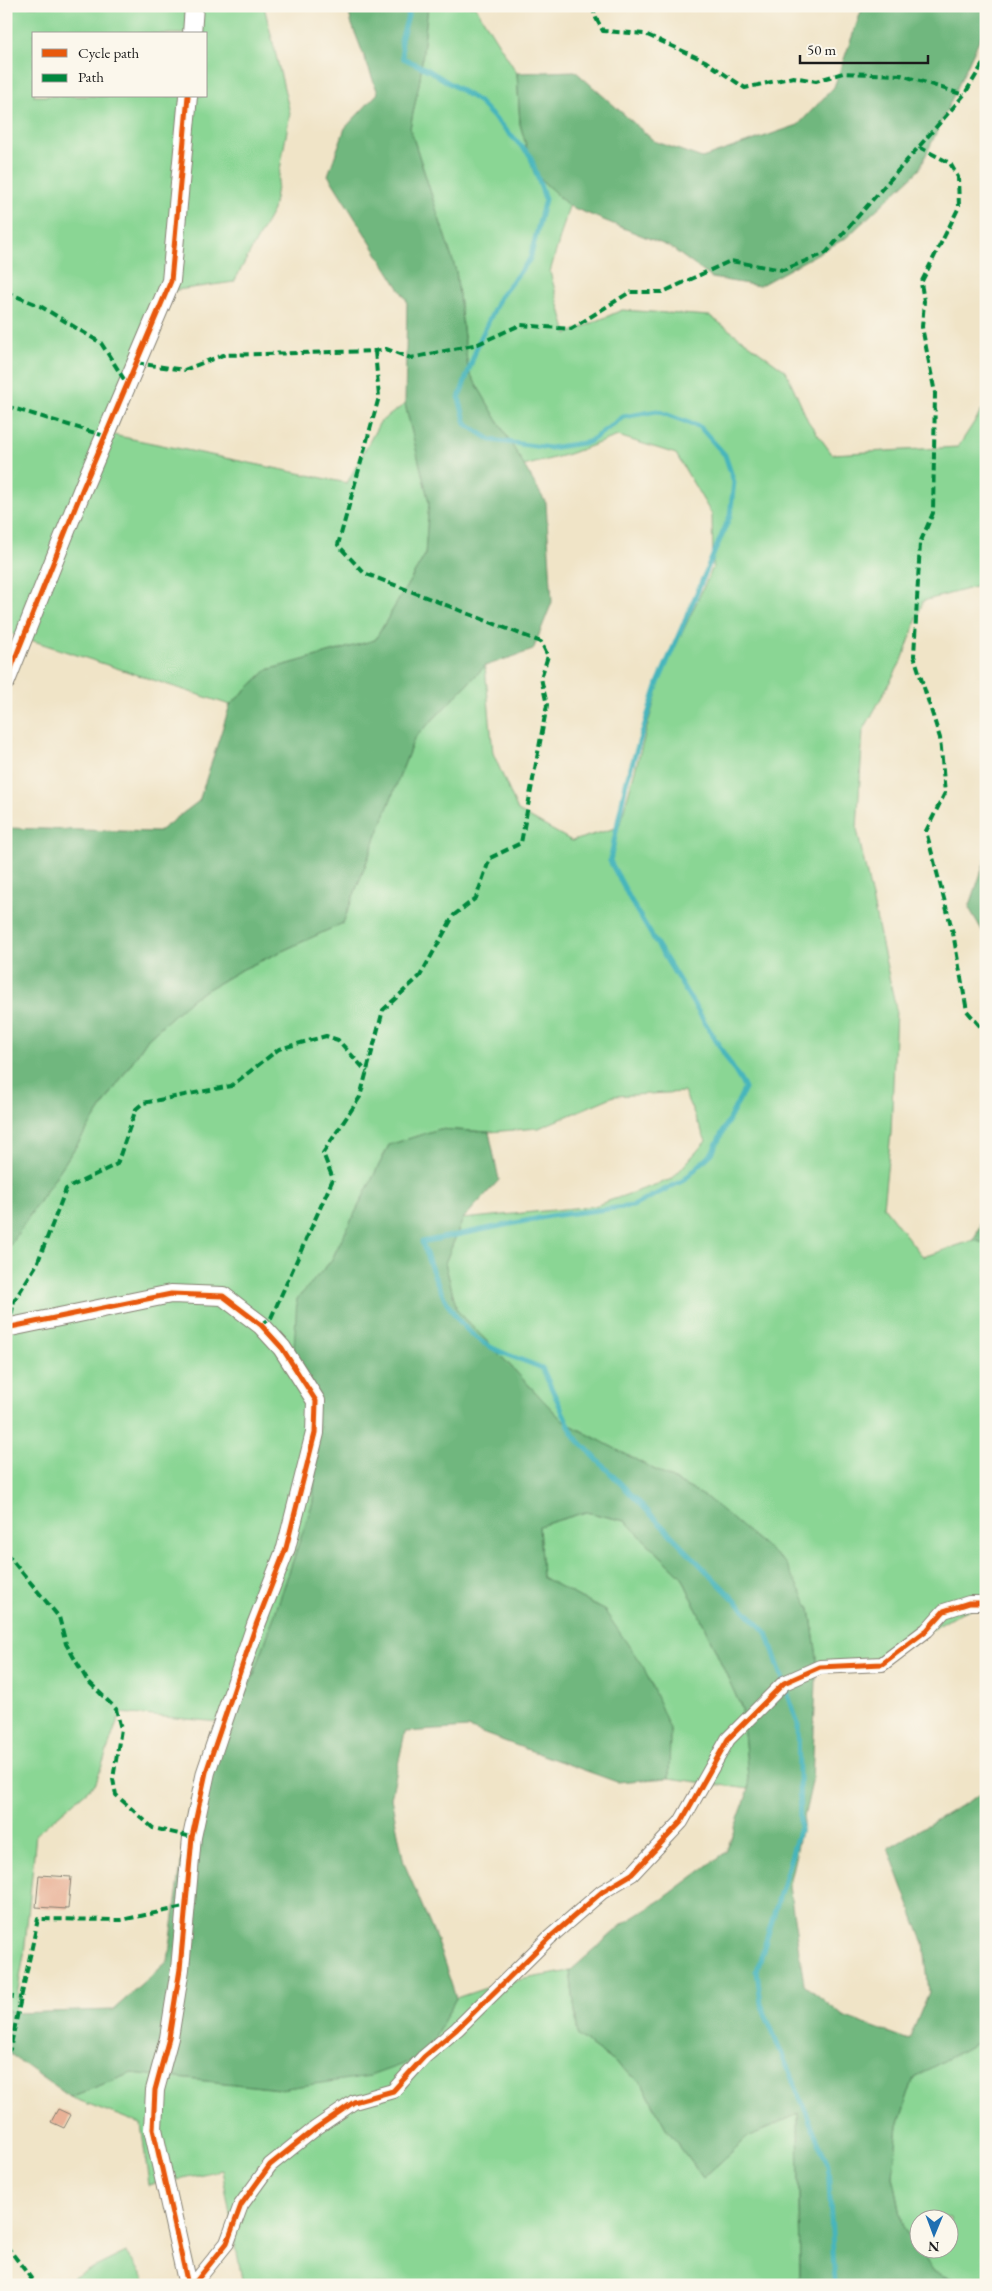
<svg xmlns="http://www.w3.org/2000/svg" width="992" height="2291" viewBox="0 0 992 2291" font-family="'EB Garamond',serif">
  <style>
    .green { fill: #8ad694; stroke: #537958; fill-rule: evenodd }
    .forest { fill: #6fb77e; stroke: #466a4d }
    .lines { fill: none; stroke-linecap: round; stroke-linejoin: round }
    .stream { stroke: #46b5bc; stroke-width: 5 }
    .building { fill: #e9b196 }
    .minor-casing { stroke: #868072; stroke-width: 16 }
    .tertiary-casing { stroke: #868072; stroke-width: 20 }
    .minor { stroke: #fff; stroke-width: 14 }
    .tertiary { stroke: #fff; stroke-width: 18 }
    .quiet { stroke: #00873e; stroke-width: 4; stroke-dasharray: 8 4; stroke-linecap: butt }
    .cycleway-casing { stroke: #fbf7ec; stroke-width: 8 }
    .cycleway { stroke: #e8590c; stroke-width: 5 }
  </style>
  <rect width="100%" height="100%" fill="#fbf7ec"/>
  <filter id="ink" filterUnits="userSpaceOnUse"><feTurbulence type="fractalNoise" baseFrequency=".02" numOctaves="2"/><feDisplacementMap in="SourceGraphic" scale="10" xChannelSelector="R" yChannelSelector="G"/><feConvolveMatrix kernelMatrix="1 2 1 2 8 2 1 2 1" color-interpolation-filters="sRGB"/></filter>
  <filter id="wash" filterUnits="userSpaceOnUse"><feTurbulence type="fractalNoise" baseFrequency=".0096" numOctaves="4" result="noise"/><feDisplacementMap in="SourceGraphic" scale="20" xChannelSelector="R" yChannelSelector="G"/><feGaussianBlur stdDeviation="1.12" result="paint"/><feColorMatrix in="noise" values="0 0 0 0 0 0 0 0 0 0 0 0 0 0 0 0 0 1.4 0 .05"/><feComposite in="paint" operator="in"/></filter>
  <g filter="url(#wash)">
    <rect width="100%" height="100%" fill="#f0e4c7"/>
    <path class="green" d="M6 6H264L290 113 273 210 234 282 170 291 113 435 347 483 380 422 405 404 429 502 425 555 375 640 267 670 230 705 6 632ZM34 34H206V96H34Z
      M428 6H475L517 73 520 124 534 173 569 206 550 272 567 334 622 310 710 316 786 371 808 421 832 454 958 447 986 404V584L923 601 903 658 863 731 857 829 896 1009 891 1133 883 1206 923 1257 974 1240 986 1244V1604L960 1613 884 1658 816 1672 817 1657 810 1609 706 1497 563 1421 457 1310 445 1263 463 1219 594 1206 672 1179 706 1141 684 1092 614 1096 539 1128 489 1132 439 1129 389 1145 331 1261 297 1299 317 1450 313 1502 254 1675 231 1723 120 1713 96 1783 36 1834 24 1955 14 2013 6 2009V1251L148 1038 193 998 239 971 343 923 414 739 485 666 493 753 518 811 572 841 619 827 661 678 713 567 712 515 676 454 618 436 569 454 524 466 468 370 456 271 410 128 420 78Z
      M586 1512 625 1521 682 1577 742 1709 749 1789 669 1778 670 1729 605 1611 542 1577 539 1526Z
      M570 1971 578 2036 641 2082 666 2128 703 2178 748 2137 798 2114 800 2275 797 2285H614L612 2279 583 2285H243L222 2170 149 2185 141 2124 70 2097 132 2073 280 2089 425 2056 456 1998 501 1983Z
      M986 2038V2285H967L932 2270 904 2229 893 2176 898 2126 914 2077ZM920 2218H950V2248H920Z
      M126 2252 149 2285H58Z"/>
    <path class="forest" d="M348 6H428L420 79 410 128 456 271 468 370 546 503 552 602 533 650 485 666 414 739 343 923 239 971 193 998 148 1038 6 1251V828L158 832 199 801 230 705 267 670 375 640 425 555 429 502 405 404 407 301 328 175 345 128 378 93 351 22Z
      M863 6H986V25L919 170 846 238 759 286 712 278 670 247 569 206 534 173 520 124 517 73 575 71 654 141 702 158 798 125 834 87Z
      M986 858V937L969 908Z
      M439 1129 489 1132 499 1180 463 1219 445 1263 457 1310 563 1421 706 1497 785 1563 810 1609 817 1657 812 1782 789 1885 804 1984 843 2016 909 2040 929 1992 924 1944 888 1848 986 1791V2038L914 2077 898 2126 893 2176 904 2229 932 2270 967 2285H797L800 2275 798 2114 748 2137 703 2178 666 2128 641 2082 578 2036 570 1971 623 1924 663 1899 726 1852 749 1789 742 1709 682 1577 625 1521 586 1512 539 1526 542 1577 605 1611 644 1668 670 1729 669 1778 617 1782 468 1728 405 1732 391 1798 404 1863 437 1941 456 1998 425 2056 370 2076 280 2089 132 2073 70 2097 6 2051V2009L14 2013 113 2010 168 1961 188 1812 254 1675 313 1502 317 1450 294 1348 297 1299 331 1261 389 1145Z
      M986 1209V1244L974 1240Z"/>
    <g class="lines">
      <path class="stream" d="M411 6 401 40 403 58 430 71 478 101 530 155 545 199 530 259 500 297 478 344 459 398 466 424 491 440 550 448 589 442 623 417 657 411 700 427 725 455 734 482 730 516 658 683 626 783 610 861 635 908 745 1088 712 1153 684 1180 633 1206 550 1216 422 1242C434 1278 449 1320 482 1342 498 1353 524 1360 542 1368L574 1436 767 1633 798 1724 800 1827 757 1971 761 2004 828 2165 835 2285"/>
    </g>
    <g id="blocks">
      <path class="building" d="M39 1875 71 1877 68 1909 36 1907Z
        M58 2109 71 2115 64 2128 51 2122Z"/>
    </g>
  </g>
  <g filter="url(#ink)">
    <use href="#blocks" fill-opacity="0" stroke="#868072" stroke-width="1"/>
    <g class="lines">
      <g class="minor-casing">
        <path id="minor" d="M193 2285 227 2243 241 2205 270 2165 316 2128 354 2102 393 2091 424 2057 457 2029 549 1938 602 1892 632 1874 681 1822 728 1739 784 1683 820 1667 882 1664 927 1630 944 1611 969 1603H986"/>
      </g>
      <g class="tertiary-casing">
        <path id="tertiary" d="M192 34 194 6
          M6 681 83 488 171 281 188 96
          M6 1328 171 1294 223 1296 261 1325 282 1348 316 1401 315 1433 286 1548 256 1625 206 1772 192 1837 180 1969 169 2038 155 2090 153 2129 188 2285"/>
      </g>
      <use href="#minor" class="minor"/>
      <use href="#tertiary" class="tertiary"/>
      <path class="quiet" d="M592 6 596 18 603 31 645 34 705 61 745 88 793 77 816 81 843 73 901 75 964 95
        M919 147 950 163 958 177 959 207 921 283 924 301 922 327 935 393 933 513 920 543 914 656 940 738 945 793 926 831 953 933 967 1011 986 1033
        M6 292 40 306 101 343 127 384
        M136 363 184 370 223 355 375 351 386 349 411 358 478 344 520 325 571 329 630 292H663L730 261 783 270 826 253 964 95 986 59
        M6 406 105 436
        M261 1325 271 1318 333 1179 323 1153 360 1097 383 1010 420 976 454 915 476 898 490 858 521 843 547 705 541 678 548 656 541 642 364 573 338 545 379 397 375 351
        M9 1327 14 1301 37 1264 66 1189 117 1164 136 1109 143 1103 231 1086 279 1049 326 1036 338 1040 367 1072
        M6 1553 59 1617 66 1644 87 1680 116 1709 121 1729 113 1779 116 1795 153 1828 192 1837
        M6 1996 21 1998
        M6 2054 10 2049 38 1919 121 1920 184 1907
        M6 2245 36 2285"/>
      <g class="cycleway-casing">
        <path id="cycleway" d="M6 681 83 488 171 281 188 96
          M6 1328 171 1294 223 1296 261 1325 282 1348 316 1401 315 1433 286 1548 256 1625 206 1772 192 1837 180 1969 169 2038 155 2090 153 2129 188 2285
          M193 2285 227 2243 241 2205 270 2165 316 2128 354 2102 393 2091 424 2057 457 2029 549 1938 602 1892 632 1874 681 1822 728 1739 784 1683 820 1667 882 1664 927 1630 944 1611 969 1603H986"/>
      </g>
      <use href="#cycleway" class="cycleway"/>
    </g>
  </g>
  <rect width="992" height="2291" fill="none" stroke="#fbf7ec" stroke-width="25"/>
  <rect x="32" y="32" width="175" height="65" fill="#fbf7ec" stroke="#a29f99"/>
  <rect x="42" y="49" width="25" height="8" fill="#e8590c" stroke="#a29f99"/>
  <text x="78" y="58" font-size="15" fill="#1c1c1c">Cycle path</text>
  <rect x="42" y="74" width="25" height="8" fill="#00873e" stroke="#a29f99"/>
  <text x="78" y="82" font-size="15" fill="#1c1c1c">Path</text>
  <g transform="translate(934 2234) rotate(181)"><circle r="24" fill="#fbf7ec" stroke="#a29f99"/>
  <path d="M0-4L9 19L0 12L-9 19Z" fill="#1f6fb2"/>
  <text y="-8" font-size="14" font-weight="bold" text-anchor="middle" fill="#1c1c1c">N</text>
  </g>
  <path d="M800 55v8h128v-8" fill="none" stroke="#1c1c1c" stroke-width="2.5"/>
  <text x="807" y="55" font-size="15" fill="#1c1c1c" stroke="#fbf7ec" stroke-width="4" paint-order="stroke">50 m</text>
</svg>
